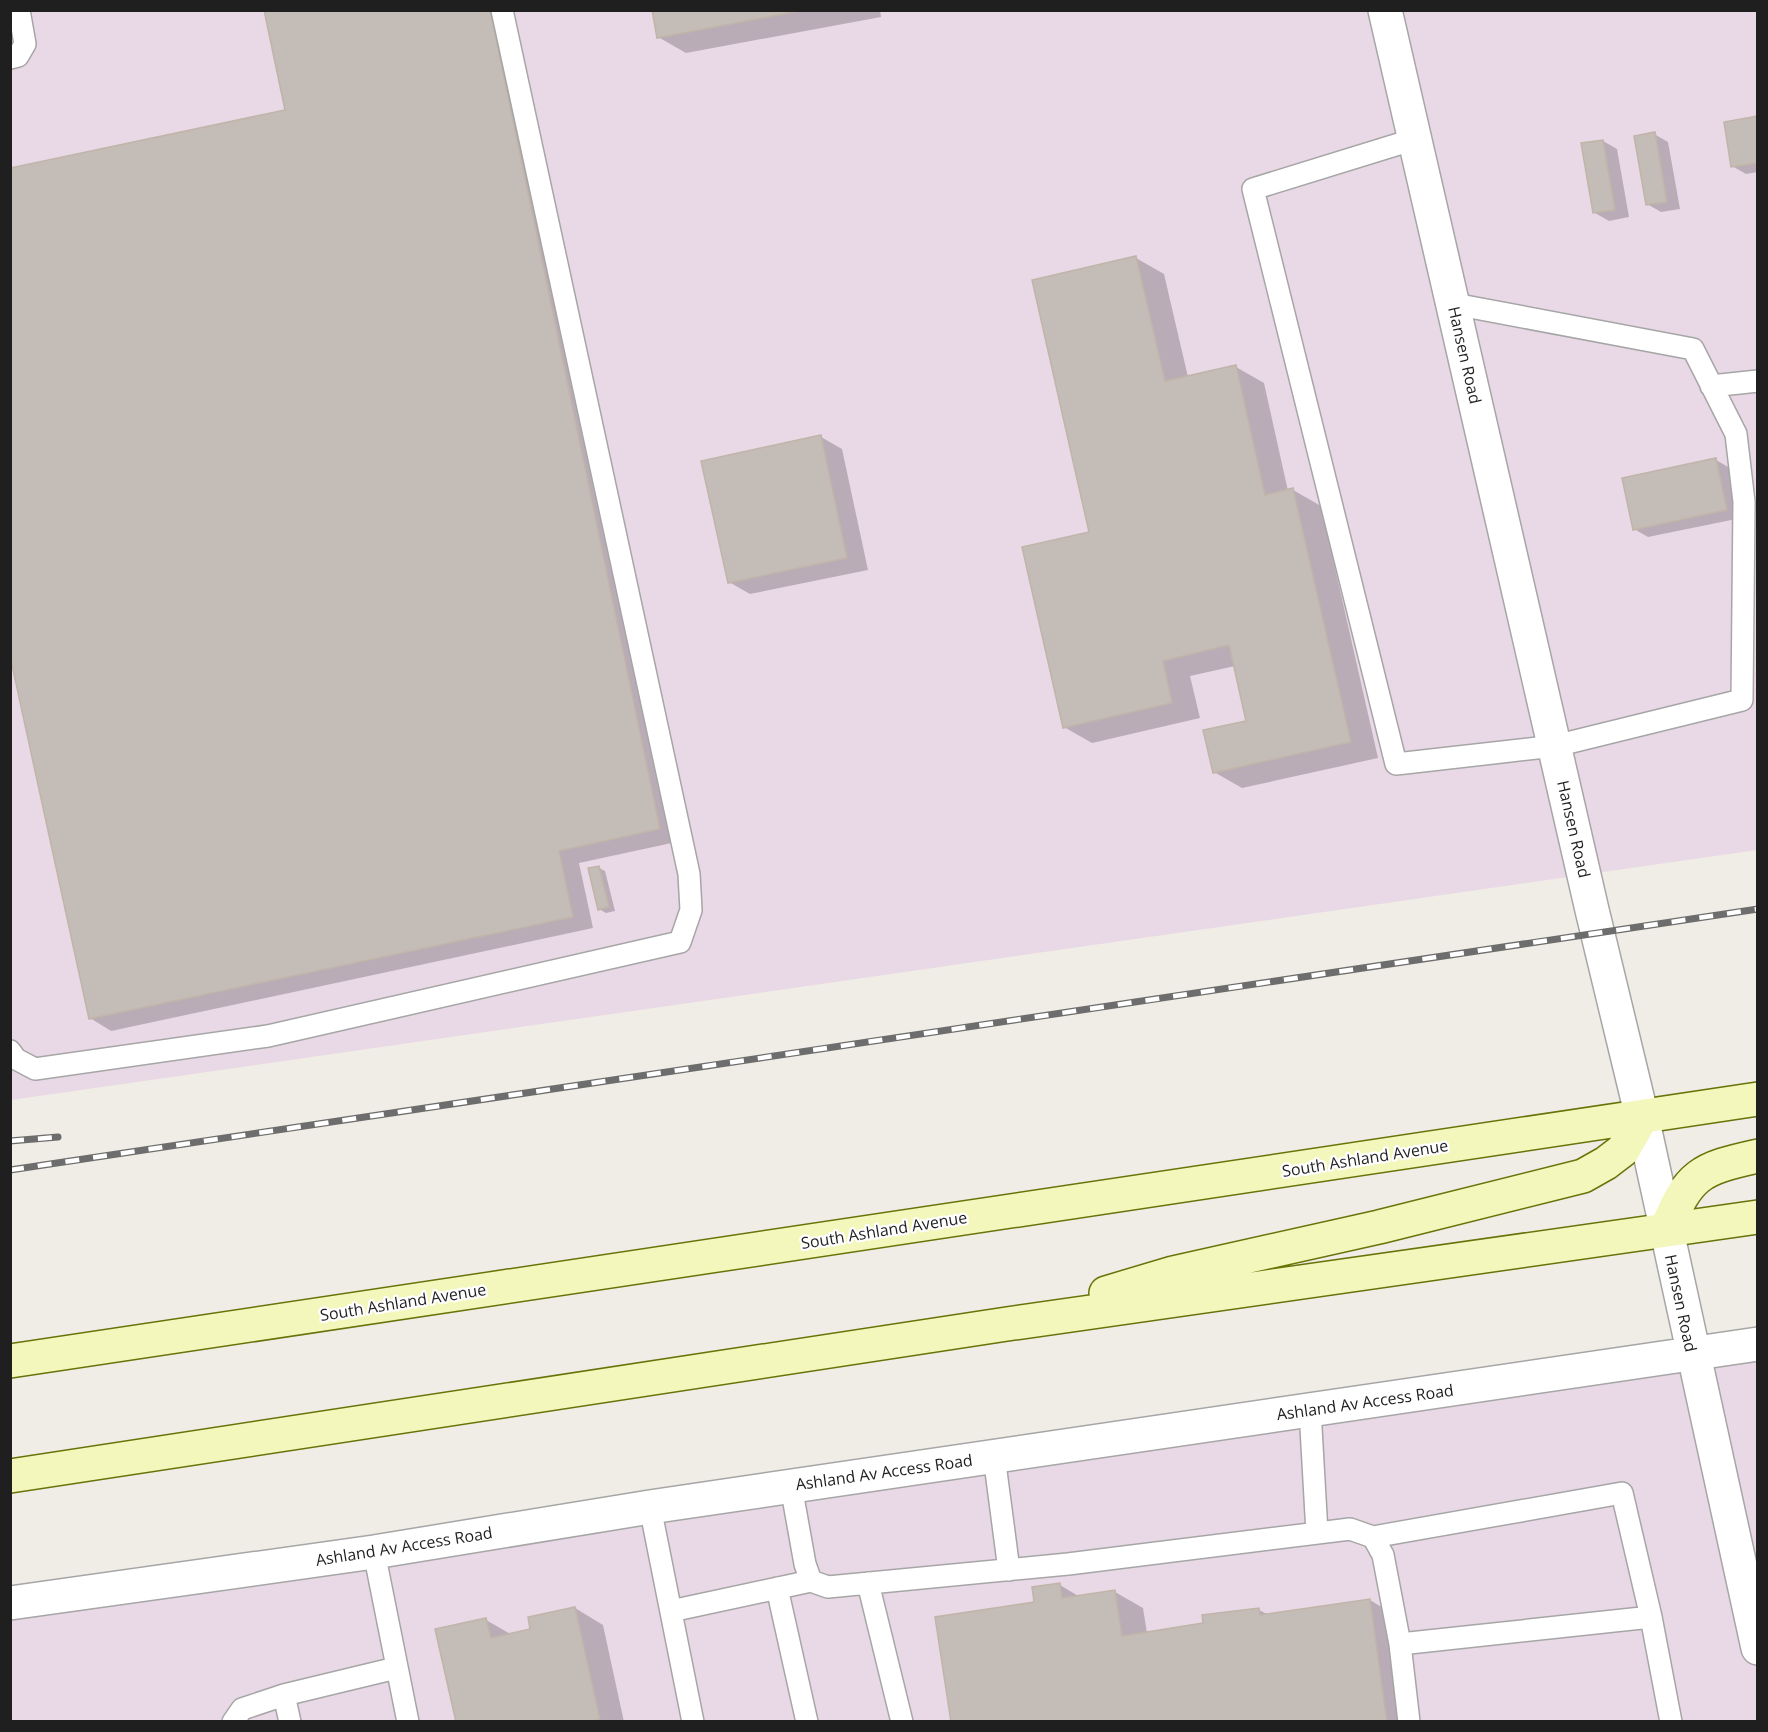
<svg xmlns="http://www.w3.org/2000/svg" width="1768" height="1732" viewBox="0 0 1768 1732" font-family="'Open Sans',sans-serif">
  <style>
    .industrial { fill: #e9d8e5 }
    .shadow { fill: #0003 }
    .building { fill: #c4bcb6; stroke: #c1b4a9; stroke-width: 1.5 }
    .lines { fill: none; stroke-linecap: round; stroke-linejoin: round }
    .service-casing { stroke: #a6a6a6; stroke-width: 24 }
    .minor-casing { stroke: #a6a6a6; stroke-width: 36 }
    .secondary-casing { stroke: #687409; stroke-width: 36 }
    .service { stroke: #fff; stroke-width: 21 }
    .minor { stroke: #fff; stroke-width: 33 }
    .secondary { stroke: #f4f7bc; stroke-width: 33 }
    .rail-casing { stroke: #6d6d6d; stroke-width: 7 }
    .rail { stroke: #fff; stroke-width: 4.5; stroke-dasharray: 14; stroke-linecap: butt }
    .labels { text-anchor: middle; dominant-baseline: central; stroke-width: 4.5; stroke-linejoin: round; paint-order: stroke }
    .street-label { font-size: 16px; fill: #1f1f1f; stroke: #fff }
  </style>
  <rect width="100%" height="100%" fill="#f0ede6"/>
  <path class="industrial" d="M10 11H1757V850L11 1100Z
    M1757 1344V1721H11L10 1604Z"/>
  <path class="shadow" d="M265 10H508L681 841 579 863 593 928 111 1031 90 1018 287 111Z
    M653 10H880L881 17 686 53 658 37Z
    M1758 118V172L1746 174 1732 166Z
    M1654 134 1668 142 1680 209 1661 212 1647 204Z
    M1603 141 1617 149 1629 217 1609 221 1595 213Z
    M1136 258 1164 274 1188 377 1236 367 1264 383 1288 491 1293 490 1321 506 1378 758 1242 788 1214 772 1248 722 1235 666 1190 676 1200 718 1092 743 1064 727 1091 533Z
    M821 437 842 449 868 570 750 594 729 582Z
    M1716 460 1730 468 1741 518 1648 537 1634 529Z
    M599 868 605 871 615 911 606 913 599 909Z
    M1060 1585 1080 1597 1115 1592 1143 1608 1147 1633 1205 1624 1259 1610 1269 1615 1370 1600 1398 1617 1412 1722H953L1036 1604Z
    M575 1608 603 1625 624 1722H457L486 1620 512 1635 532 1630Z"/>
  <path class="building" d="M264 10H490L660 829 559 851 573 917 89 1019 10 656V168L285 110Z
    M652 10H805L657 38Z
    M1758 116V163L1731 167 1724 122Z
    M1655 132 1667 202 1646 205 1634 136Z
    M1603 140 1615 210 1593 213 1581 143Z
    M1136 256 1165 381 1236 365 1265 495 1293 488 1351 742 1213 773 1203 730 1246 721 1229 645 1163 661 1172 703 1063 728 1022 547 1089 532 1032 280Z
    M821 435 847 558 728 583 701 461Z
    M1716 458 1727 510 1633 530 1622 478Z
    M599 866 609 907 598 910 588 868Z
    M1060 1583 1062 1598 1115 1590 1122 1636 1203 1623 1202 1615 1259 1608 1260 1615 1370 1599 1387 1722H951L935 1617 1034 1602 1032 1587Z
    M575 1607 600 1719 588 1722H456L435 1629 486 1618 491 1638 530 1629 528 1617Z"/>
  <g class="lines">
    <g class="service-casing">
      <path id="service" d="M10 58 18 56 25 44 19 10
        M1415 139 1253 189 1396 764 1555 746 1742 700 1744 502 1736 434 1693 349 1454 304
        M1711 386 1758 381
        M10 1051 16 1059 35 1069 268 1036 680 942 691 910 689 874 502 10
        M1310 1410 1317 1533
        M994 1456 1009 1570
        M791 1486 805 1564 811 1581 828 1587 1068 1564 1350 1529 1373 1537 1383 1555 1400 1644 1409 1722
        M650 1507 693 1722
        M1373 1537 1622 1493 1651 1617
        M374 1552 408 1722
        M868 1583 902 1722
        M777 1588 807 1722
        M671 1611 811 1581
        M1400 1644 1651 1617 1671 1722
        M233 1722 242 1709 284 1695
        M290 1722 284 1695 396 1668"/>
    </g>
    <g class="minor-casing">
      <path id="minor" d="M1385 10 1592 910 1642 1117 1758 1648
        M10 1603 374 1552 650 1507 1758 1344"/>
    </g>
    <g class="secondary-casing">
      <path id="secondary" d="M1666 1230C1689 1174 1699 1169 1758 1156
        M1106 1293 1173 1273 1379 1227 1583 1176 1606 1163 1623 1150 1642 1117
        M10 1361 1758 1099
        M10 1476 1007 1324 1758 1217"/>
    </g>
    <use href="#service" class="service"/>
    <use href="#minor" class="minor"/>
    <use href="#secondary" class="secondary"/>
    <g class="rail-casing">
      <path id="rail" d="M10 1141 58 1137
        M10 1170 1758 909"/>
    </g>
    <use href="#rail" class="rail"/>
  </g>
  <g class="labels">
    <g class="street-label">
      <text transform="translate(1465 355) rotate(77)">Hansen Road</text>
      <text transform="translate(1574 829) rotate(77)">Hansen Road</text>
      <text transform="translate(1365 1158) rotate(-9)">South Ashland Avenue</text>
      <text transform="translate(884 1230) rotate(-9)">South Ashland Avenue</text>
      <text transform="translate(403 1302) rotate(-9)">South Ashland Avenue</text>
      <text transform="translate(1681 1303) rotate(78)">Hansen Road</text>
      <text transform="translate(1365 1402) rotate(-8)">Ashland Av Access Road</text>
      <text transform="translate(884 1472) rotate(-8)">Ashland Av Access Road</text>
      <text transform="translate(404 1546) rotate(-9)">Ashland Av Access Road</text>
    </g>
  </g>
  <rect width="1768" height="1732" fill="none" stroke="#1f1f1f" stroke-width="24"/>
</svg>
